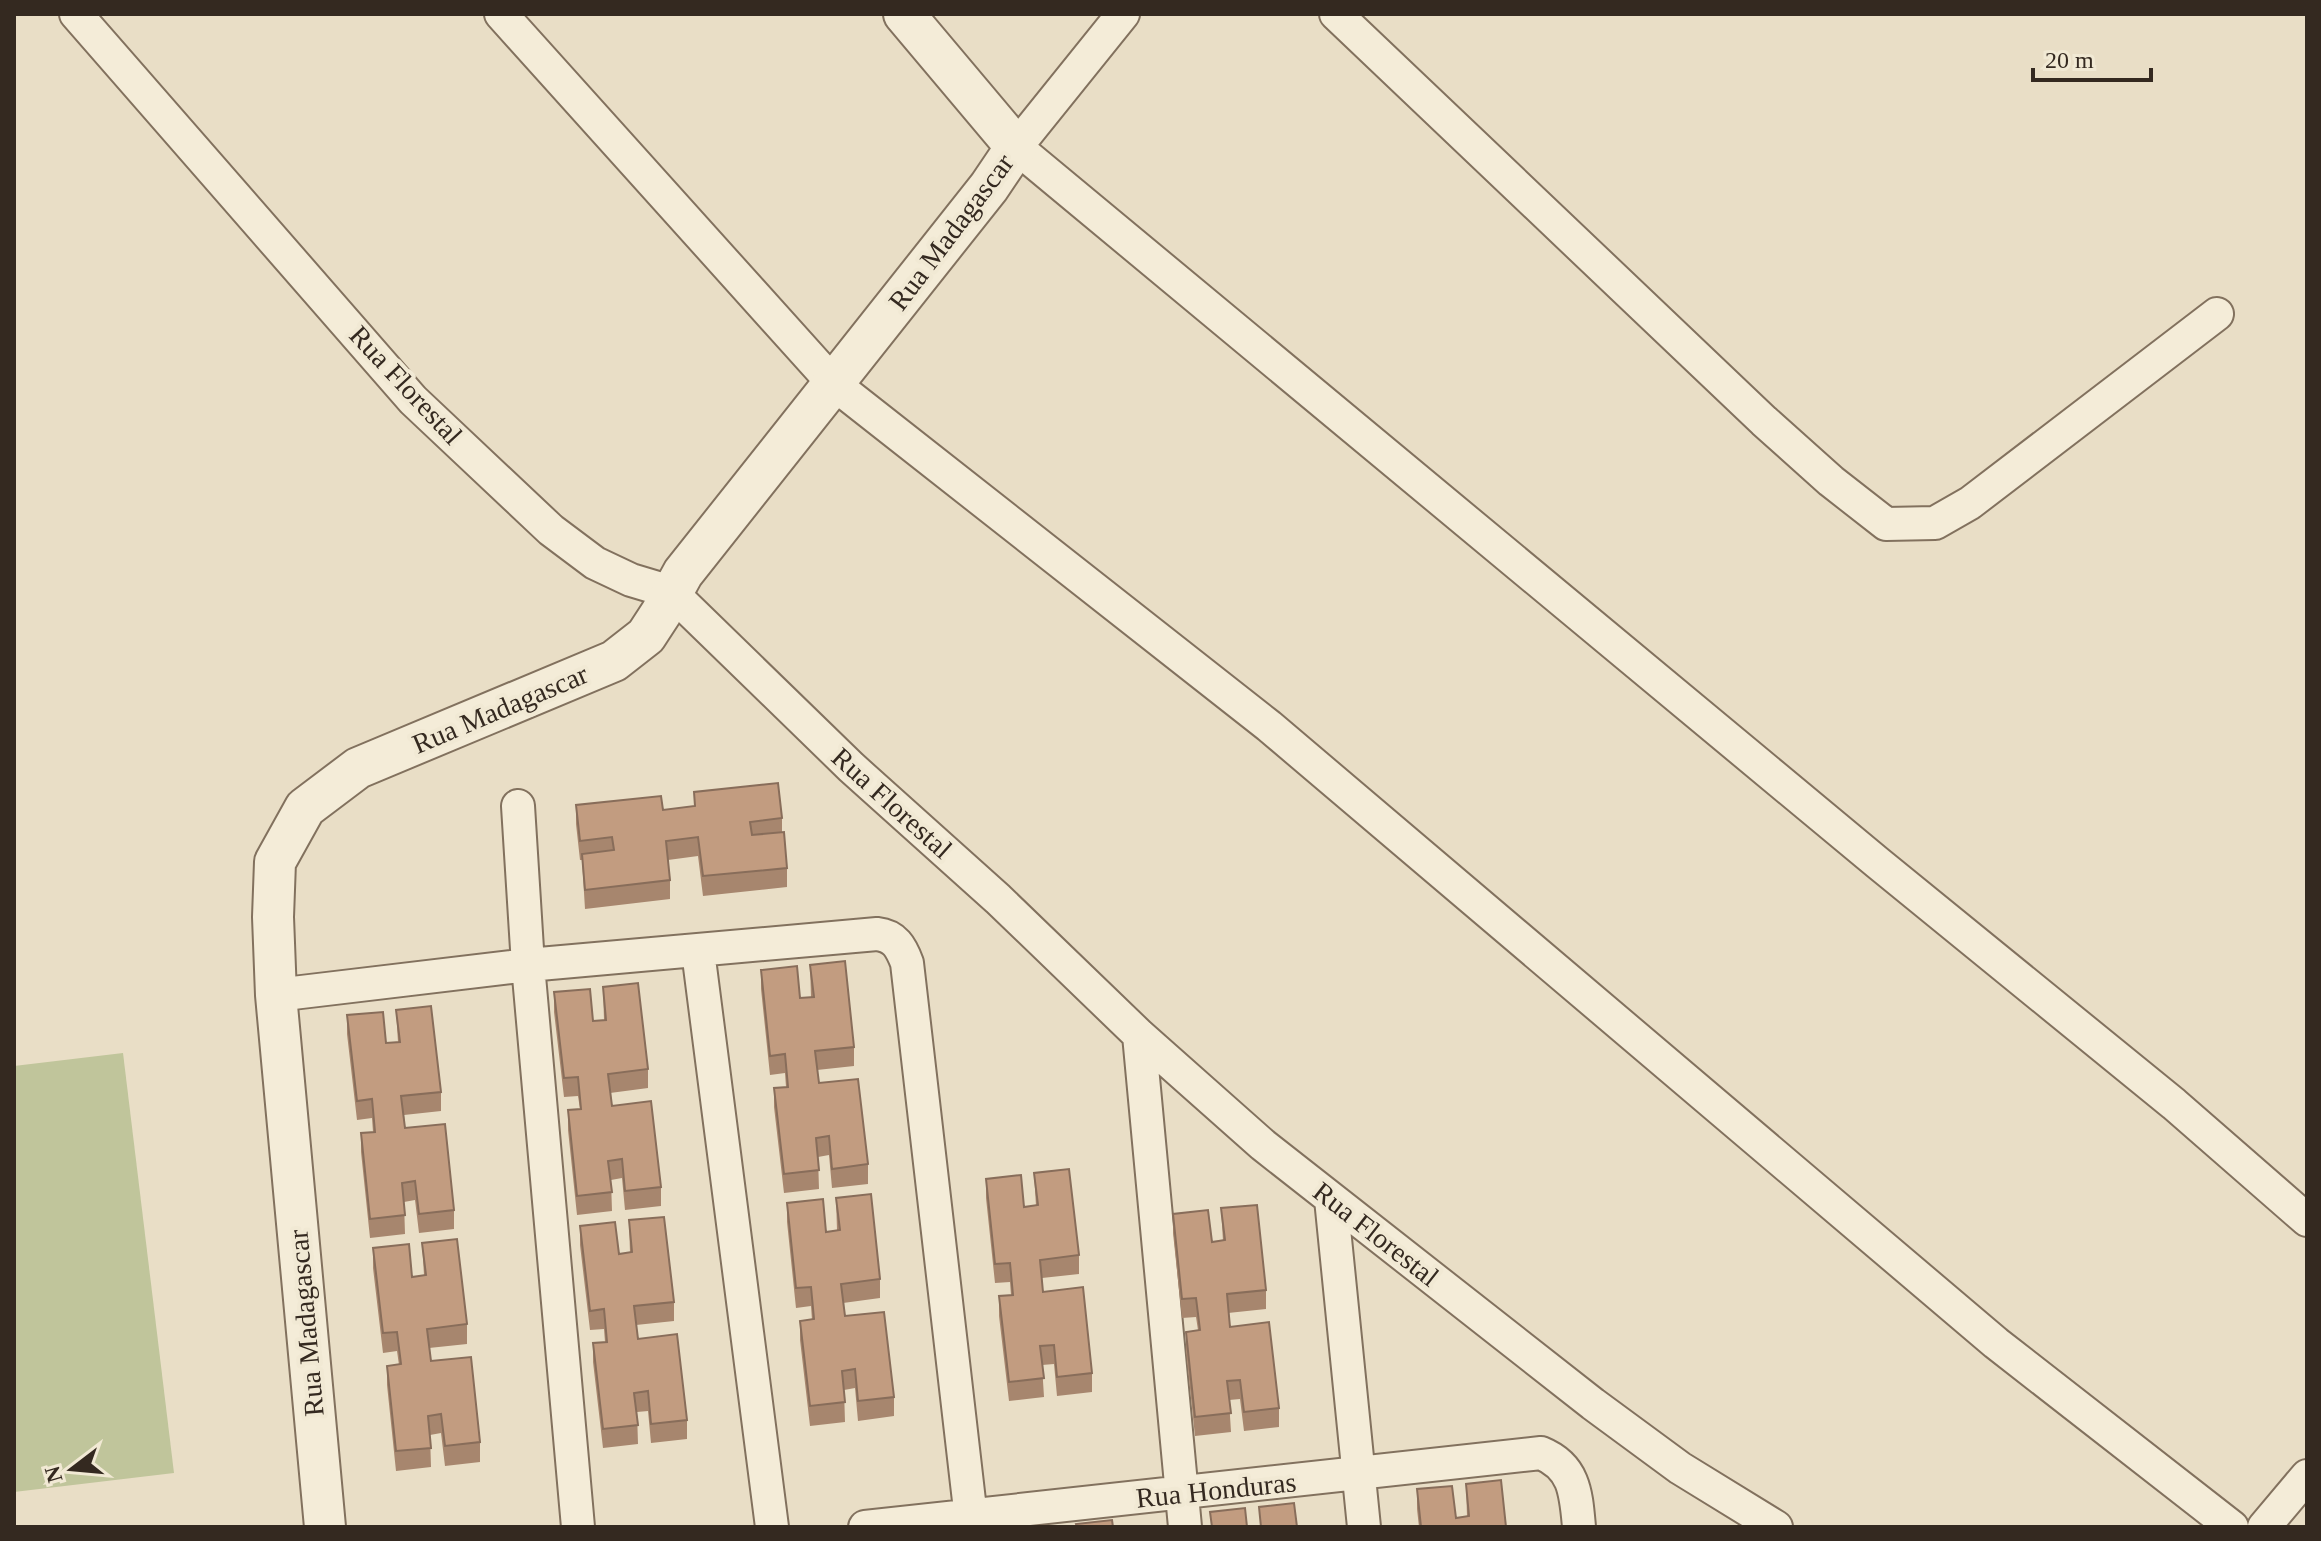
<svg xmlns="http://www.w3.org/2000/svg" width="2321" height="1541" viewBox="0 0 2321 1541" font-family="'Times New Roman',serif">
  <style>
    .green { fill: #c0c59b }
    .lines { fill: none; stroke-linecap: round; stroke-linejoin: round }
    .minor-casing { stroke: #82715e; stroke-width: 36 }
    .tertiary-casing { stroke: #82715e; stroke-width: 44 }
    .minor { stroke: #f4ecd8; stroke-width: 32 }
    .tertiary { stroke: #f4ecd8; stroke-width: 40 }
    .wall { fill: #a7866e }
    .building { fill: #c29c80; stroke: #886d5a; stroke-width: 2 }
    .labels { text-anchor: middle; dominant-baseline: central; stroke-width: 8; stroke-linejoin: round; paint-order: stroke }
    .street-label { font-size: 28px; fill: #342920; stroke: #f1e9d4 }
  </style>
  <rect width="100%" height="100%" fill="#e9dec6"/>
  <path class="green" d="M123 1053 174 1473 14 1492V1066Z"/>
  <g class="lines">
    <g class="minor-casing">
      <path id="minor" d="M76 14 413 400 551 530 595 563 631 580 671 592 851 767 998 899 1139 1035 1263 1145 1593 1404 1680 1468 1776 1527
        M501 14 834 384 1269 726 1996 1343 2232 1527
        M1123 14 1016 147 1878 863 2174 1104 2307 1220
        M1336 14 1764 421 1831 481 1886 524 1935 523 1970 503 2217 314
        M518 806 528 965 578 1527
        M698 951 772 1527
        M276 995 528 965 877 934C895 936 901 947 907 963L972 1527
        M1139 1035 1185 1527
        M1331 1199 1364 1527
        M865 1527 1541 1453C1575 1467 1576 1494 1579 1527
        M2264 1527 2307 1476"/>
    </g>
    <g class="tertiary-casing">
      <path id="tertiary" d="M325 1527 276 995 273 917 275 862 305 808 358 768 614 661 646 636 661 613 683 573 989 187 1016 147 904 14"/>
    </g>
    <use href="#minor" class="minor"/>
    <use href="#tertiary" class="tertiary"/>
  </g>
  <path class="wall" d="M694 792 782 818V832L787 868V887L703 896 698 856 668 860 670 880V899L585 909 582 860H580L576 824V805L663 810 694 807Z
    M810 965 854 1047V1066L817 1070 819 1083 868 1164V1184L832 1188 829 1155 818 1157 819 1189 784 1193 774 1107V1088L786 1087 785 1073 770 1075 761 989V970L800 998 811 997Z
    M603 987 648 1069V1088L610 1093 612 1106 661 1187V1206L625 1210 622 1178 611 1180 612 1211 577 1215 568 1130V1110L580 1109 578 1096 564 1097 554 1012V992L593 1021 604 1020Z
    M396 1010 441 1092V1111L404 1115 405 1128 454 1210V1229L419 1233 415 1200 404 1202 405 1234 370 1238 361 1152V1133L373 1132 372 1118 357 1120 347 1034V1015L386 1043 398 1042Z
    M1034 1173 1079 1255V1274L1042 1278 1043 1292 1092 1373V1392L1057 1396 1054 1364 1042 1365 1044 1397 1009 1401 999 1316V1296L1011 1295 1010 1282 995 1283 986 1198V1179L1024 1207 1036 1206Z
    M836 1198 880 1279V1298L843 1303 845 1316 894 1397V1416L858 1421 855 1388 844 1390 845 1422 810 1426 800 1340V1321L812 1320 811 1306 796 1308 787 1222V1203L826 1232 837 1230Z
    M1221 1208 1266 1290V1309L1228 1313 1230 1327 1279 1408V1427L1244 1431 1240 1399 1229 1400 1231 1432 1195 1436 1186 1351V1332L1198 1330 1196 1317 1182 1318 1173 1233V1214L1212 1242 1223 1241Z
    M629 1220 674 1302V1321L636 1325 638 1339 687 1420V1439L651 1443 648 1411 637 1412 638 1444 603 1448 593 1362V1343L605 1342 604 1329 590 1330 580 1245V1226L619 1254 630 1253Z
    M422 1243 467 1324V1344L429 1348 431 1361 480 1442V1462L445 1466 441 1433 430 1435 431 1467 396 1471 387 1385V1366L399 1365 397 1351 383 1353 373 1268V1248L412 1277 424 1275Z
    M1466 1484 1506 1527H1419L1417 1509V1489L1456 1518 1467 1516Z"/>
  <path class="building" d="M778 783 782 818 750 822 752 835 784 832 787 868 703 876 698 837 666 841 670 880 585 890 582 854 614 850 612 837 580 841 576 805 661 796 663 810 695 806 694 792Z
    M845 961 854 1047 815 1051 819 1083 858 1079 868 1164 832 1169 829 1136 816 1138 819 1170 784 1174 774 1088 788 1087 785 1054 770 1056 761 970 797 966 800 998 814 997 810 965Z
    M638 983 648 1069 608 1074 612 1106 651 1101 661 1187 625 1191 622 1159 608 1161 612 1192 577 1196 568 1110 581 1109 578 1077 564 1078 554 992 590 989 593 1021 606 1020 603 987Z
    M431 1006 441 1092 401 1096 405 1128 445 1124 454 1210 419 1214 415 1181 402 1183 405 1215 370 1219 361 1133 375 1132 372 1099 357 1101 347 1015 383 1012 386 1043 400 1042 396 1010Z
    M1069 1169 1079 1255 1040 1260 1043 1292 1083 1287 1092 1373 1057 1377 1054 1345 1040 1346 1044 1378 1009 1382 999 1296 1013 1295 1010 1263 995 1264 986 1179 1021 1175 1024 1207 1038 1205 1034 1173Z
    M871 1194 880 1279 841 1284 845 1316 884 1312 894 1397 858 1401 855 1369 842 1371 845 1402 810 1406 800 1321 814 1319 811 1287 796 1288 787 1203 823 1199 826 1232 840 1230 836 1198Z
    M1257 1205 1266 1290 1227 1294 1230 1327 1269 1322 1279 1408 1244 1412 1240 1380 1227 1381 1231 1413 1195 1417 1186 1332 1200 1330 1196 1298 1182 1299 1173 1214 1208 1210 1212 1242 1225 1240 1221 1208Z
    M664 1217 674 1302 634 1306 638 1339 677 1334 687 1420 651 1424 648 1391 634 1393 638 1425 603 1429 593 1343 607 1342 604 1309 590 1311 580 1226 615 1222 619 1254 632 1252 629 1220Z
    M457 1239 467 1324 427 1329 431 1361 471 1357 480 1442 445 1446 441 1414 428 1416 431 1448 396 1451 387 1366 401 1364 397 1332 383 1333 373 1248 409 1244 412 1277 426 1275 422 1243Z
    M1501 1480 1506 1527H1421L1417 1489 1452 1486 1456 1518 1469 1516 1466 1484Z
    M1294 1503 1297 1527H1261L1259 1507Z
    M1245 1508 1247 1527H1212L1210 1512Z
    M1112 1520 1113 1527H1077L1076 1524Z"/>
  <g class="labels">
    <g class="street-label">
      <text transform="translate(951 232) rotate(-53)">Rua Madagascar</text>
      <text transform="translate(406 385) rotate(47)">Rua Florestal</text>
      <text transform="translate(500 709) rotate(-23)">Rua Madagascar</text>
      <text transform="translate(892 803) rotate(42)">Rua Florestal</text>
      <text transform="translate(1376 1234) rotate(38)">Rua Florestal</text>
      <text transform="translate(306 1323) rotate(-95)">Rua Madagascar</text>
      <text transform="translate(1216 1490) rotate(-6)">Rua Honduras</text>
    </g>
  </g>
  <rect width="2321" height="1541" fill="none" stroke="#342920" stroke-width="32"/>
  <g transform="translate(72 1469) rotate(254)" stroke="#f1e9d4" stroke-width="6" paint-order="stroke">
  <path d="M0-6L14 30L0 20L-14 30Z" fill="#342920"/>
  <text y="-12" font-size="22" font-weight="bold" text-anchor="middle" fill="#342920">N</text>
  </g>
  <path d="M2033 68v12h118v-12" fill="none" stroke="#342920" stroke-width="4"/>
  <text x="2045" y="68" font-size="24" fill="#342920" stroke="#f1e9d4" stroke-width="6" paint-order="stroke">20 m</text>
</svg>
